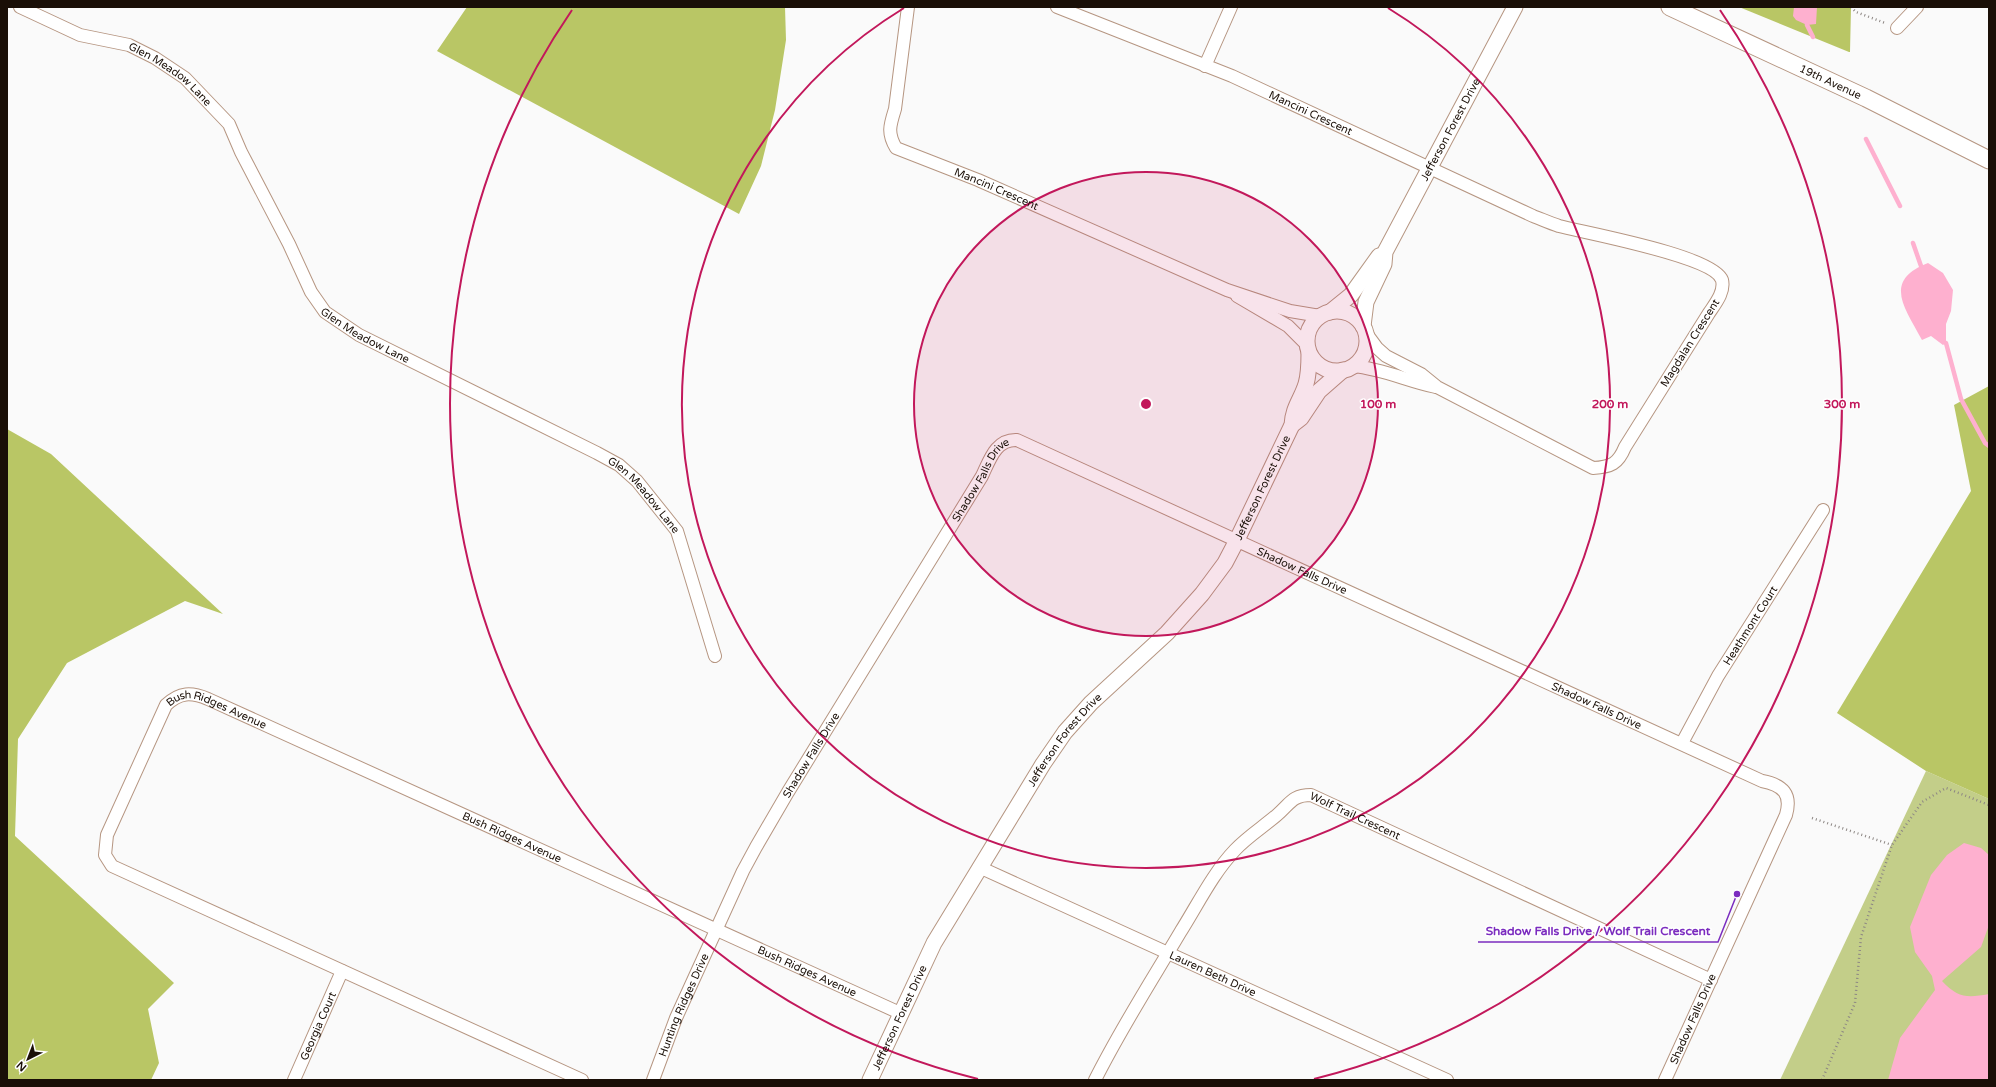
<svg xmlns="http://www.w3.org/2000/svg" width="1996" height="1087" viewBox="0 0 1996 1087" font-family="'Varela Round',sans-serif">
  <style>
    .green { fill: #c3ce89 }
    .forest { fill: #b9c665 }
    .water { fill: #feb0cf }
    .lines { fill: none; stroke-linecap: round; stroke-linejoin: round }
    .stream { stroke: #feb0cf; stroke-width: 4.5 }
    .minor-casing { stroke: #b69682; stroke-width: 14 }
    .tertiary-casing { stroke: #b69682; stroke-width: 17 }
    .secondary-casing { stroke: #b69682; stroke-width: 19 }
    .path { stroke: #8d8784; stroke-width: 2.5; stroke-dasharray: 1 3; stroke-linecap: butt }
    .minor { stroke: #fff; stroke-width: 12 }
    .tertiary { stroke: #fff; stroke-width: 15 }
    .secondary { stroke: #fff; stroke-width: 17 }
    .ring { fill: none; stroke: #c2185b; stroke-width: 2 }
    .labels { text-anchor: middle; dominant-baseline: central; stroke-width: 3; stroke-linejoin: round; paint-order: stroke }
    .street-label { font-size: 11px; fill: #1a0f07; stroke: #fff }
    .centre { fill: #c2185b; stroke: #fff; stroke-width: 2 }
    .ring-label { font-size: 12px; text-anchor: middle; font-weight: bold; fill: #c2185b; stroke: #fff; stroke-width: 3; stroke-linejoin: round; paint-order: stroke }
    .leader { fill: none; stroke: #7b2cbf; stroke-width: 1.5 }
    .callout-dot { fill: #7b2cbf; stroke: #fff; stroke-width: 1.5 }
    .callout-label { font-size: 12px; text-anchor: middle; font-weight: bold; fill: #7b2cbf; stroke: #fff; stroke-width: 3; stroke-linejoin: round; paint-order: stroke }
  </style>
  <rect width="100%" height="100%" fill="#fafafa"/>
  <path class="green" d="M1926 771 1989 799V1080H1780Z"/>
  <path class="forest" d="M467 7H785L786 40 775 110 761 166 739 214 437 51Z
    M1739 7H1851L1850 52H1849Z
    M1989 386V799L1926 771 1837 713 1971 491 1954 405Z
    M7 429 51 454 223 614 185 601 67 663 18 739 15 836 174 983 148 1009 159 1063 151 1080H7Z"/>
  <path class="water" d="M1794 7H1817L1816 24 1807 25 1796 20 1793 16Z
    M1928 263 1943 273 1953 290 1951 311 1946 324V343L1943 345 1931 336 1922 340C1905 308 1882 281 1928 263Z
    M1964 843 1981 848 1989 855V925L1981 947 1942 981C1958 998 1967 998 1989 994V1080H1888L1900 1038 1935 990 1932 976 1915 952 1910 927 1931 875 1947 855Z"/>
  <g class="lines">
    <path class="stream" d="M1807 25 1813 37
      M1866 139 1900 206
      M1913 243 1921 266
      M1946 343 1961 399 1985 443 1989 446"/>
    <g class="minor-casing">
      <g id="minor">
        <path id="s1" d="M20 7 80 35 129 45 155 58 185 78 229 124 241 152 289 244 311 292 325 312 359 335 597 453 619 465 637 481 677 531 715 656"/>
        <path id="s2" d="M908 7 895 109C890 125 887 133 896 148L978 180 1227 290 1290 311 1320 316"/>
        <path id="s3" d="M1057 7 1232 76 1533 216C1541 219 1550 223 1559 226 1586 233 1714 256 1722 280 1725 292 1715 304 1709 313L1625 447C1618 464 1611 467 1593 468L1437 387 1421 374 1386 356 1377 348 1366 333"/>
        <path d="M1897 28 1917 7"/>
        <path d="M1205 66 1231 7"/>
        <path d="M1237 296 1288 326 1307 345"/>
        <path d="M1353 366C1384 369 1407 381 1436 387"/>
        <path id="s4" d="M1682 743 1718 676 1823 510"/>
        <path id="s5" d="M979 867 1447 1080"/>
        <path id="s6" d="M294 1080 342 971"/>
        <path id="s7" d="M582 1080 112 866 105 855 107 835 166 705C180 692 191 692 208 699L900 1013"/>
        <path id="s8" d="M653 1080 676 1018 743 871 756 847 788 792 982 476C990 459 996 439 1017 440L1762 781C1783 785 1792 794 1786 815L1665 1080"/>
        <path id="s9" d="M1095 1080C1121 1028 1152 980 1181 931 1198 904 1213 873 1235 850 1247 837 1263 827 1277 815 1290 804 1292 795 1311 795L1711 980"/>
      </g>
    </g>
    <g class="tertiary-casing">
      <g id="tertiary">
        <circle cx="1337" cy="341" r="30"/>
        <path d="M1330 312 1351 295 1379 256"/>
        <path id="s10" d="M1363 326 1366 302 1384 264 1385 252 1515 7"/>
        <path d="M1292 425 1301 418 1319 391 1343 370"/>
        <path id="s11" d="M870 1080 934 943 1043 764 1065 732 1091 703 1167 633 1202 594 1225 563 1236 542 1292 425C1293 407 1301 400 1306 384 1309 374 1309 363 1309 353"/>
      </g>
    </g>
    <g class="secondary-casing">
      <g id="secondary">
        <path id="s12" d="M1670 7 1866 98 1989 160"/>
      </g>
    </g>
    <path class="path" d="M1851 7 1856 12 1885 23
      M1812 818 1892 845
      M1822 1080 1855 1003 1861 937 1892 845 1922 802 1946 788 1989 805"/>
    <use href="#minor" class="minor"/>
    <use href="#tertiary" class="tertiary"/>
    <use href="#secondary" class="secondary"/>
  </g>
  <circle cx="1146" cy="404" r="232" fill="#c2185b" fill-opacity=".12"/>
  <g class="ring">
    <circle cx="1146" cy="404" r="232"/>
    <path d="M1388 8A464 464 0 1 1 904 8"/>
    <path d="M978 1079A696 696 0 0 1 572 10M1720 10A696 696 0 0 1 1314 1079"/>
  </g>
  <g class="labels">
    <g class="street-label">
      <text stroke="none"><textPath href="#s1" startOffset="167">Glen Meadow Lane</textPath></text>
      <text stroke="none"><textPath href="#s12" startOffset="177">19th Avenue</textPath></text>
      <text stroke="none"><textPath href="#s3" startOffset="275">Mancini Crescent</textPath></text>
      <text stroke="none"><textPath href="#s10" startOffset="217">Jefferson Forest Drive</textPath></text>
      <text stroke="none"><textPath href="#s2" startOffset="252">Mancini Crescent</textPath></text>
      <text stroke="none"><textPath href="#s1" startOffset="503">Glen Meadow Lane</textPath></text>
      <text transform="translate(1690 343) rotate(-58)">Magdalan Crescent</text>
      <text stroke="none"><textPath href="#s8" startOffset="686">Shadow Falls Drive</textPath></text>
      <text stroke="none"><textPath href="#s11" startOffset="717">Jefferson Forest Drive</textPath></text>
      <text stroke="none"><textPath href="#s1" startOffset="827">Glen Meadow Lane</textPath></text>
      <text stroke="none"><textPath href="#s8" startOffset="1057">Shadow Falls Drive</textPath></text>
      <text stroke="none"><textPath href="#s4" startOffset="136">Heathmont Court</textPath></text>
      <text stroke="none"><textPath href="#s8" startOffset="1381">Shadow Falls Drive</textPath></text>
      <text stroke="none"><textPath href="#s7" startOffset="748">Bush Ridges Avenue</textPath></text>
      <text stroke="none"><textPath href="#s11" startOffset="393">Jefferson Forest Drive</textPath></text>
      <text stroke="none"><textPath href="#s8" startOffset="362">Shadow Falls Drive</textPath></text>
      <text stroke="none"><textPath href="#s9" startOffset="414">Wolf Trail Crescent</textPath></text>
      <text stroke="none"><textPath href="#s7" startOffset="1072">Bush Ridges Avenue</textPath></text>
      <text stroke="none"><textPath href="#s7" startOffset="1396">Bush Ridges Avenue</textPath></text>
      <text stroke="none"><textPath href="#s5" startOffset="257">Lauren Beth Drive</textPath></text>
      <text stroke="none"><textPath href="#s8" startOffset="81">Hunting Ridges Drive</textPath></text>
      <text stroke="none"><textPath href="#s11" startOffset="69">Jefferson Forest Drive</textPath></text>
      <text transform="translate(1693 1019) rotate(-66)">Shadow Falls Drive</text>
      <text stroke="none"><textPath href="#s6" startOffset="59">Georgia Court</textPath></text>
    </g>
  </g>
  <circle cx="1146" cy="404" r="6" class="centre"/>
  <g class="ring-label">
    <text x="1378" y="408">100 m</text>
    <text x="1610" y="408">200 m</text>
    <text x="1842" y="408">300 m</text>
  </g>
  <path class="leader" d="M1737 894L1718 942H1478"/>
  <circle class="callout-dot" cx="1737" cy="894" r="4"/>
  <g class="callout-label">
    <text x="1598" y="935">Shadow Falls Drive / Wolf Trail Crescent</text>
  </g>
  <rect width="1996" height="1087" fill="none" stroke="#1a0f07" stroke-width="16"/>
  <g transform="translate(28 1059) rotate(222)" stroke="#ffffff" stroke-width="3" paint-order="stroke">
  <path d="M0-3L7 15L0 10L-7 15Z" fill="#1a0f07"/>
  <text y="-6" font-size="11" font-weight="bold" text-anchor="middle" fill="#1a0f07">N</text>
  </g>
</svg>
